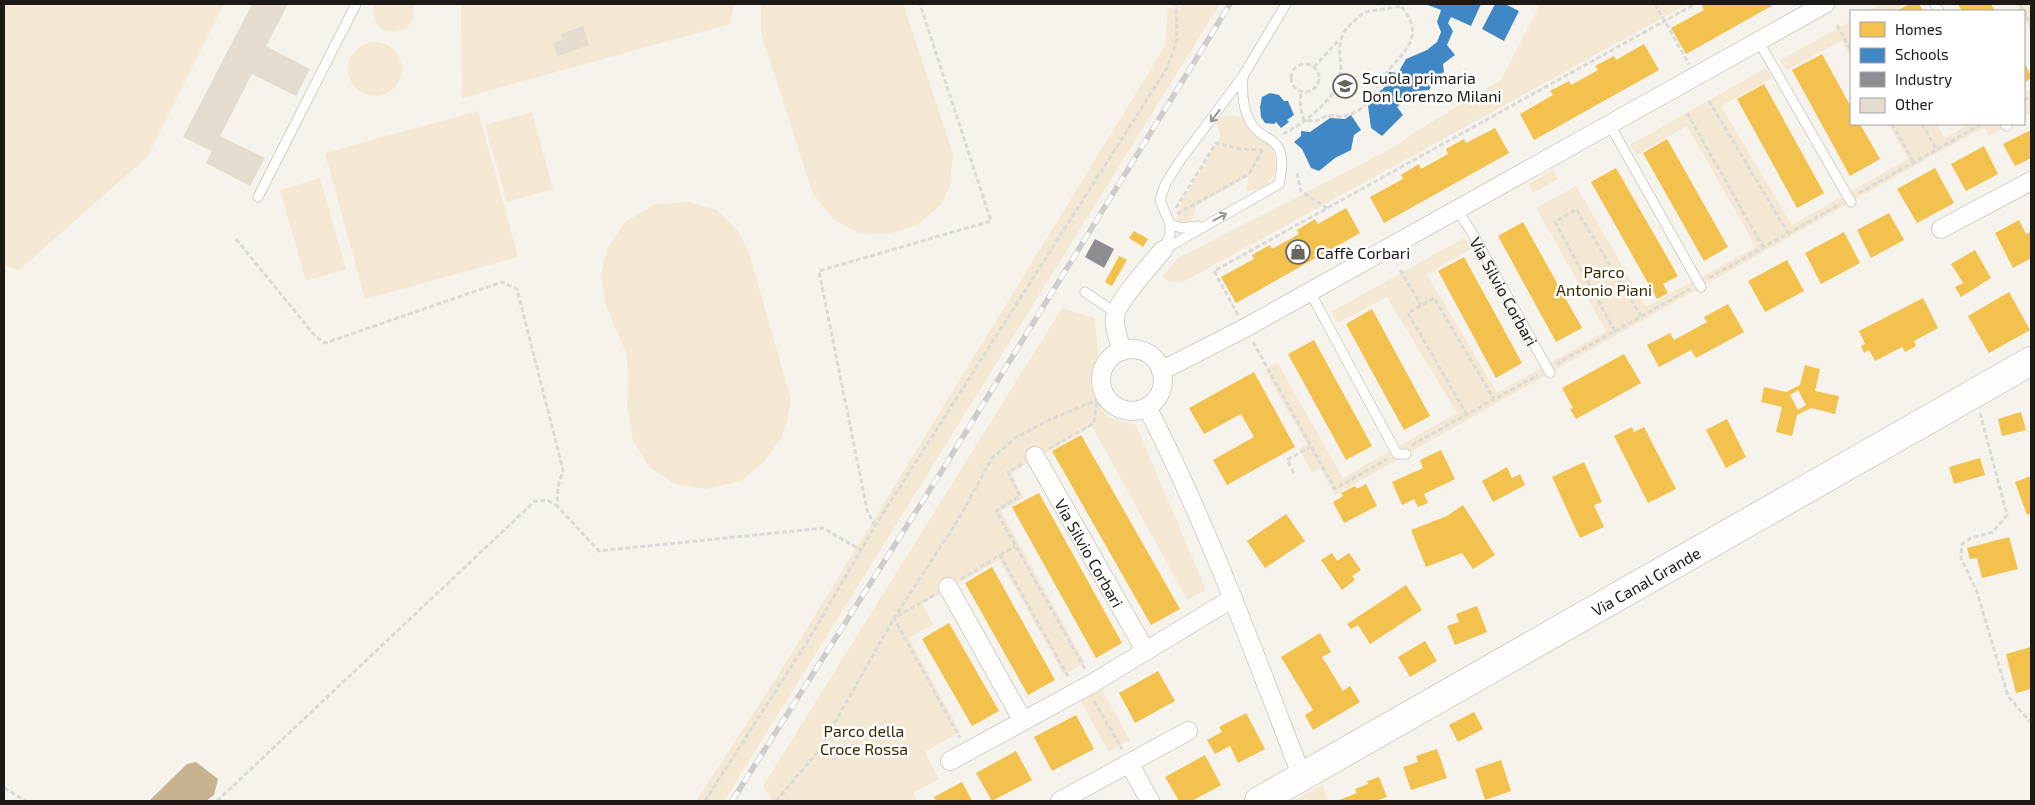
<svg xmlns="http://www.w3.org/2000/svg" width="2035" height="805" viewBox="0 0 2035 805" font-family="'Exo 2',sans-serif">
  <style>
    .green { fill: #f4e8d3 }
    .water { fill: #c7b390 }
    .homes { fill: #f2c14e; fill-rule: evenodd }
    .schools { fill: #3f88c5 }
    .industry { fill: #8d8d92 }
    .building { fill: #e3dccf }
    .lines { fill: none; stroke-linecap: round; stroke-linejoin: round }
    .lane-casing { stroke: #d2d0cb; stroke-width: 11 }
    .street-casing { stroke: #d2d0cb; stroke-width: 20 }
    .primary-casing { stroke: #d2d0cb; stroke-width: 30 }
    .path { stroke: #dadad8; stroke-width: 3; stroke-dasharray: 5 2.5; stroke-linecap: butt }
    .lane { stroke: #fefdfc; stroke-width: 9 }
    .street { stroke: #fefdfc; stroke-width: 18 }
    .primary { stroke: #fefdfc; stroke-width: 28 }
    .rail-casing { stroke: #cecdcb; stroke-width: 5.5 }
    .rail { stroke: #fff; stroke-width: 4; stroke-dasharray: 11; stroke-linecap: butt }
    .oneway { stroke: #989694 }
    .labels { text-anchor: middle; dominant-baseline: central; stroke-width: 5; stroke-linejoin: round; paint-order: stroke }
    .poi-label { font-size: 16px; fill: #1c1916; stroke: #fff; text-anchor: start }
    .park-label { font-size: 16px; fill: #3c2901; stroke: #fff }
    .street-label { font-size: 16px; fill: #1c1916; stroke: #fff }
  </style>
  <rect width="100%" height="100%" fill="#f6f3ec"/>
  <path class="green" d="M4 4H224L148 156 19 270 4 265Z
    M374 4H413C423 38 366 43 374 4Z
    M461 4H734L730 24 462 98Z
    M761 4H903L953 154 950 185 942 204 917 225 888 234 858 233 833 219 813 194 761 33Z
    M1187 4H1220L724 801H696L777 677 1165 46 1168 9Z
    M1540 4H1688L1185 281 1172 282 1165 280 1164 275 1178 258 1396 146 1417 131 1501 80Z
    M1882 4H1906L1892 11H1869Z
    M2016 4H2031V32L2024 18V11H2020Z
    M1851 21V58L1841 41 1787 70 1780 60Z
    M348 69a27 27 0 1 1 54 0a27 27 0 1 1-54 0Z
    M1766 68 1772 78 1721 106 1792 225 1908 159 1888 124H1937L1945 138 1970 124H2012L1989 136 1984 128 1953 144 1335 495 1320 468 1313 473 1299 449 1307 444 1264 370 1277 362 1343 478 1457 413 1387 297 1338 323 1331 312 1464 238 1471 249 1427 274 1497 393 1606 331 1536 208 1576 186 1646 307 1756 247 1687 126 1636 155 1630 145Z
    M2031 89V113L2024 117V93Z
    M478 111 518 257 365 299 325 153Z
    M532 112 553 189 507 202 485 125Z
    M1231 115C1243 117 1247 122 1251 133 1255 136 1260 138 1265 141 1280 153 1279 179 1262 188 1257 190 1251 190 1246 191L1249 176 1196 206 1192 220 1182 223 1176 219 1180 205 1219 140 1220 134 1216 121 1223 116Z
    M1553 170 1558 179 1533 193 1528 184Z
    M320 178 346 269 306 281 280 190Z
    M689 202 717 210 739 232 749 253 791 400 787 421 782 437 764 462 741 481 706 489 675 484 649 467 633 441 627 406 628 373 626 352 605 304 601 273 608 247 625 222 655 204Z
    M1062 308 1095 318 1098 354 1091 386 1107 417 1136 425 1206 590 1187 600 1092 426 1011 473 1024 498 1001 511 1085 663 1064 675 999 560 922 604 933 624 909 638 960 732 925 752 939 779 913 793 917 801H772L763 786Z
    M1101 688 1130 740 1109 752 1080 700Z
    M1322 785 1328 801H1293Z"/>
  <path class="water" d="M196 762 218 779 214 795 206 801H149L187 764Z"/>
  <path class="homes" d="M1705 4H1775L1686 54 1671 28 1704 10 1702 6Z
    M1910 4H1919L1923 11H1896Z
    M1958 4H1991L1995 11H1962Z
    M1644 44 1659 70 1534 140 1520 114 1553 95 1550 91 1569 81 1571 85 1598 70 1595 66 1614 56 1616 60Z
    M1822 54 1851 107V124H1860L1880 159 1850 176 1792 70Z
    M2024 62 2031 76V78L2024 83Z
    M1764 84 1824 193 1797 208 1737 99Z
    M1495 128 1509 153 1384 223 1370 197 1403 179 1401 175 1419 164 1421 169 1448 154 1446 149 1464 139 1466 143Z
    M2031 130V158L2015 166 2003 144Z
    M1667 139 1728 247 1704 261 1643 153Z
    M1984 146 1998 174 1966 191 1951 164Z
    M1616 168 1678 276 1663 284 1668 293 1657 299 1591 182Z
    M1935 168 1954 203 1917 223 1897 189Z
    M1346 208 1360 233 1236 303 1221 277 1254 259 1252 255 1270 245 1272 249 1299 234 1297 230 1315 219 1318 224Z
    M1889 213 1904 240 1871 258 1857 230Z
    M2019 220 2026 234 2031 232V258L2013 268 1995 233Z
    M1523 222 1582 328 1556 342 1498 236Z
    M1134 231 1148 239 1143 247 1129 238Z
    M1844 232 1860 263 1821 284 1805 253Z
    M1975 250 1991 278 1961 297 1955 287 1963 283 1951 264Z
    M1119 256 1127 260 1112 286 1105 282Z
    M1464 257 1522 363 1496 378 1438 271Z
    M1787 260 1804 291 1765 312 1748 281Z
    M2009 292 2030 330 1989 353 1968 316Z
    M1923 298 1938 328 1914 341 1916 346 1905 352 1902 347 1875 361 1869 350 1864 353 1861 346 1865 344 1859 331Z
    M1728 304 1744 332 1696 358 1691 350 1659 367 1647 345 1670 333 1674 340 1707 322 1704 317Z
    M1372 309 1430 416 1404 430 1346 324Z
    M1314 340 1372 446 1346 460 1288 354Z
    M1624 354 1641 383 1576 419 1570 409 1573 408 1562 388Z
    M1805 365 1820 369 1815 391 1839 396 1835 414 1811 408 1797 415 1792 436 1776 432 1782 407 1761 402 1764 387 1786 392 1800 385ZM1798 390 1806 405 1798 410 1790 395Z
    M1254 372 1295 447 1227 485 1213 460 1254 437 1241 414 1204 434 1189 408Z
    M2021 412 2026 430 2002 436 1998 419Z
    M1727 419 1746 457 1726 468 1706 430Z
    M1632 427 1634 432 1644 427 1676 489 1648 503 1614 436Z
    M1081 435 1180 609 1151 625 1052 451Z
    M1441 450 1455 479 1424 494 1428 503 1418 507 1414 499 1402 505 1392 482 1423 468 1420 460Z
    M1980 458 1985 475 1954 484 1949 467Z
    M1584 462 1602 502 1594 505 1604 527 1580 538 1552 477Z
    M1507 467 1512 478 1520 474 1525 485 1493 502 1482 481Z
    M2031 476V513L2027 515 2015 482Z
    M1366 484 1377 506 1344 523 1333 502 1343 496 1341 493 1355 486 1357 489Z
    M1039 493 1122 643 1096 658 1012 507Z
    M1463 505 1495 555 1473 569 1462 553 1426 567 1411 530 1447 516Z
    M1286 514 1305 541 1265 568 1247 541Z
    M2009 537 2018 569 1982 578 1977 558 1970 559 1967 548Z
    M1332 553 1337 561 1349 553 1361 570 1352 576 1355 580 1342 590 1321 560Z
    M992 567 1055 680 1028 695 965 583Z
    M1406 585 1422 610 1370 644 1358 625 1351 629 1347 624Z
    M1477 606 1487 632 1455 645 1447 626 1459 622 1456 614Z
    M949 623 999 711 972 726 922 639Z
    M1320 633 1331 652 1322 657 1343 691 1350 686 1360 702 1313 730 1305 715 1313 710 1281 657Z
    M1425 641 1437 661 1410 677 1398 657Z
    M2031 647V689L2016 693 2006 654Z
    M1158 671 1175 701 1135 723 1119 693Z
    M1474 712 1483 729 1458 742 1449 725Z
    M1246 713 1265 749 1238 763 1230 746 1215 754 1207 740 1222 732 1219 727Z
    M1076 715 1094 749 1052 771 1034 737Z
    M1437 749 1447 778 1411 790 1403 767 1418 762 1416 756Z
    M1016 751 1032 780 992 801 976 773Z
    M1205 755 1221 785 1192 801H1179L1165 777Z
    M1501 760 1511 791 1485 800 1475 769Z
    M1379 777 1387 797 1375 801H1340L1339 800 1357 793 1355 789 1368 784 1367 781Z
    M962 782 972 801H936L934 797Z"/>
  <path class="schools" d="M1425 4H1481L1471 26 1451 17 1448 23 1453 31 1447 45 1455 55 1443 64 1444 72 1437 76 1429 90 1416 91 1397 107 1403 115 1382 136 1371 128 1368 106 1378 99 1377 94 1387 85 1389 72 1398 73 1406 59 1427 50 1437 42 1441 32 1437 22 1441 10Z
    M1495 4H1505L1519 11 1504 41 1482 29Z
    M1270 93 1279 95 1284 101H1288L1294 115 1287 120 1289 122 1281 128 1276 122 1274 124 1265 123 1261 117 1260 107 1262 97Z
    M1351 115 1361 130 1354 135 1351 150 1335 158 1319 171 1311 168 1302 149 1294 142 1301 136V131L1310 132 1330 118 1345 119Z"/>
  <path class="industry" d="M1095 239 1114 249 1104 268 1085 257Z"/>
  <path class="building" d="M252 4H288L266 46 310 69 296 96 252 74 220 136 265 158 250 186 206 163 212 151 183 137Z
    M583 26 589 45 558 56 553 43 563 40 561 34Z"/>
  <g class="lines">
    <g class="lane-casing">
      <g id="lane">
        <path d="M1935 4 1939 11"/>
        <path d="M1759 42 1851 202"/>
        <path d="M2005 124 2007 126"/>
        <path d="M1610 125 1701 287"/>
        <path d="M258 197 356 4"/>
        <path id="s1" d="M1457 210 1471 231 1550 373"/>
        <path d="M1170 224 1181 228 1198 226"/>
        <path d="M1163 250 1170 235V224L1160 200 1165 185 1179 162 1243 76 1286 4"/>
        <path d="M1163 250 1279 184C1281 173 1284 160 1279 149 1275 140 1268 139 1261 134 1244 122 1241 96 1243 76"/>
        <path d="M1085 292 1116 313"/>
        <path d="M1310 292 1397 454H1406"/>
      </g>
    </g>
    <g class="street-casing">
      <g id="street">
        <path d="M1941 229 2031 181"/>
        <circle cx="1132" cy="380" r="31"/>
        <path d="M1122 351C1119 340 1112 324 1116 313 1120 299 1152 263 1163 250"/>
        <path d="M1161 371 1245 328 1825 4"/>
        <path d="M1147 407C1208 526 1254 653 1302 777"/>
        <path id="s2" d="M1035 456 1145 650"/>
        <path d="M948 587 1023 721"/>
        <path d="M950 761 1093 683 1233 598"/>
        <path d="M1129 763 1150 801"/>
        <path d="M1060 801 1188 731"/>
      </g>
    </g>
    <g class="primary-casing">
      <g id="primary">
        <path id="s3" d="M1259 801 2031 361"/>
      </g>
    </g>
    <path class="path" d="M1655 4 1689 64
      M2020 4 2031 24
      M1837 25 1851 51
      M1291 78a14 14 0 1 1 28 0a14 14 0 1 1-28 0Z
      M1314 67 1339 40
      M2024 100 2031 96
      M1709 101 1788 233
      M1687 113 1763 247
      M1892 124 1914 163
      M1922 124 1937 151
      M1283 134C1302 125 1328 104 1337 86 1348 63 1328 42 1354 21 1358 18 1362 13 1366 12 1377 9 1390 9 1401 6 1425 35 1407 48 1388 71 1374 88 1370 111 1344 116 1340 117 1334 115 1329 116 1317 118 1318 123 1304 120L1300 107 1301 92
      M1297 173 1301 191 1327 208
      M1859 193 1982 124
      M1176 208 1216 143 1240 149 1262 150
      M1177 214 1249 174 1263 149
      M236 239 315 336 325 343 502 282 517 289 563 470 558 487 557 506 599 551 823 528 861 550
      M1400 270 1421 305
      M1709 278 1840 204
      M1238 315 1214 271 1695 4
      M1615 331 1555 222 1576 209 1641 316
      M1253 342 1335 489 1387 459
      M1556 364 1690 289
      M1980 413 2007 515 1993 532 1971 538 1962 544 1961 558 1977 592 2008 696 2031 723
      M1467 415 1408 313 1434 298 1494 399
      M1412 445 1538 375
      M1049 449 1094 423 1097 400 1102 390
      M1022 464 1008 472 1020 496 996 511 1085 669
      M1294 473 1287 460 1312 446
      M875 526 867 510 819 271 991 221 920 4
      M1000 555 1015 546
      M961 579 1000 555 1069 678
      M934 595 894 618 960 738
      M1094 701 1122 749
      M4 788 26 801
      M217 801 535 501 547 500 557 506
      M705 801 812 634 875 526 1167 68 1177 40 1176 4
      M776 801 820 749 894 618 958 520 992 458 1015 438 1049 420 1097 400"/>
    <use href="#lane" class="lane"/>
    <use href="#street" class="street"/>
    <use href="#primary" class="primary"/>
    <g class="rail-casing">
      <path id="rail" d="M732 801 943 469 1230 4"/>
    </g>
    <use href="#rail" class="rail"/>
  </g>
  <defs><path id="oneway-shaft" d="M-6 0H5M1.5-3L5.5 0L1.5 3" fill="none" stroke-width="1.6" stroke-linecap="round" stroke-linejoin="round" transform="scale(1.25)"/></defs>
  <g class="oneway">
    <use href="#oneway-shaft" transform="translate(1215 116) rotate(128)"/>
    <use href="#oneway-shaft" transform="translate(1220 217) rotate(-28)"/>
  </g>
  <defs>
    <g id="school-ring" transform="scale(1.25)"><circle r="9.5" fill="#fff" stroke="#686561" stroke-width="1.5"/><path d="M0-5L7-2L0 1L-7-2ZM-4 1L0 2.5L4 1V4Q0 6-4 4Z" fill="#686561"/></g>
    <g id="shop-ring" transform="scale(1.25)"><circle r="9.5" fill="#fff" stroke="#686561" stroke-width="1.5"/><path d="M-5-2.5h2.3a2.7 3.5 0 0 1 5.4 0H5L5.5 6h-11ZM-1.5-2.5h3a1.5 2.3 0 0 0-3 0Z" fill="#686561"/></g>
  </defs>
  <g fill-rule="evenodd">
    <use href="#school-ring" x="1345" y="86"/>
    <use href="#shop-ring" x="1298" y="252"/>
  </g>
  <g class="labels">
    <g class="poi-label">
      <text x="1362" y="77">Scuola primaria<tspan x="1362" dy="18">Don Lorenzo Milani</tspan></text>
      <text x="1316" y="252">Caffè Corbari</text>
    </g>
    <g class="park-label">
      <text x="1604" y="271">Parco<tspan x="1604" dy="18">Antonio Piani</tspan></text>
      <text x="864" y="730">Parco della<tspan x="864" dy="18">Croce Rossa</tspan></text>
    </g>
    <g class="street-label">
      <text stroke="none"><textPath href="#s1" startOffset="94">Via Silvio Corbari</textPath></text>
      <text stroke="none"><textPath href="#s2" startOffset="111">Via Silvio Corbari</textPath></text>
      <text stroke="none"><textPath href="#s3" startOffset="445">Via Canal Grande</textPath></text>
    </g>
  </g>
  <rect width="2035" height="805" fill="none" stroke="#1c1916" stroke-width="10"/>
  <rect x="1850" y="10" width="175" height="115" fill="#ffffff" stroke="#a4a3a2"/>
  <rect x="1860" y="22" width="25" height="15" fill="#f2c14e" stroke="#a4a3a2"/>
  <text x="1895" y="35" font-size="15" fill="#1c1916">Homes</text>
  <rect x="1860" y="48" width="25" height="15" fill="#3f88c5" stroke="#a4a3a2"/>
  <text x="1895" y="60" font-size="15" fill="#1c1916">Schools</text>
  <rect x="1860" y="72" width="25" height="15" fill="#8d8d92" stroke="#a4a3a2"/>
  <text x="1895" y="85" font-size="15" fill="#1c1916">Industry</text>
  <rect x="1860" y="98" width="25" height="15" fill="#e3dccf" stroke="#a4a3a2"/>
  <text x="1895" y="110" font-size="15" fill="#1c1916">Other</text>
</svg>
